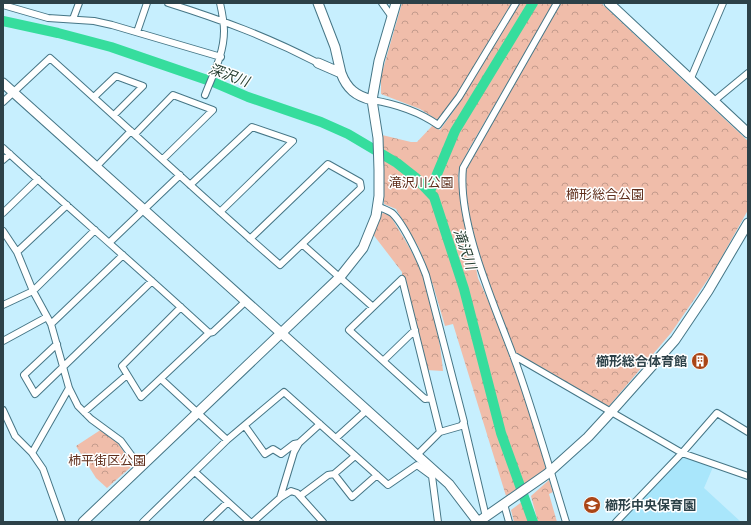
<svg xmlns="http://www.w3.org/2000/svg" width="751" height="525" viewBox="0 0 751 525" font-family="Cabin,'Noto Sans JP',sans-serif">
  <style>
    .built { fill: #a9e6fb }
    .forest { fill: url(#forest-crowns) }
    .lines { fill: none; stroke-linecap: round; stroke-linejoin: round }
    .river { stroke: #36dd9d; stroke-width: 10 }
    .street-casing { stroke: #467686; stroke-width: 8 }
    .secondary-casing { stroke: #467686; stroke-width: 11 }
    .street { stroke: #fff; stroke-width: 6 }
    .secondary { stroke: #fff; stroke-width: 9 }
    .labels { text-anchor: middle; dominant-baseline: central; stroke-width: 3; stroke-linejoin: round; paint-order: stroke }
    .park-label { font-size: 13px; fill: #5f2e1b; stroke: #fff }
    .poi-label { font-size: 13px; font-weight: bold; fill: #2c4148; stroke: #fff; text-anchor: end }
    .water-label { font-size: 14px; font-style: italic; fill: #253e31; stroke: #fff }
  </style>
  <defs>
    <pattern id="forest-crowns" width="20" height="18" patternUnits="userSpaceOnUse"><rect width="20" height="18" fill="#f0bdaa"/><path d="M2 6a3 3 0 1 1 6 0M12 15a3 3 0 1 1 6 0" fill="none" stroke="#c39b8c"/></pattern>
  </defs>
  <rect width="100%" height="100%" fill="#c7effe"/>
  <path class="built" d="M681 457H686L713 467 704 488 741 522H620Z"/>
  <path class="forest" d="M402 3H513L457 96 439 121 420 109 381 94V76Z
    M518 3H554L469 149 459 169 458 179 478 278 495 316 535 426 546 469 506 496 453 324 445 326 433 285 419 248 396 209 384 204 382 135 411 142H417L433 125 440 130 455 109Z
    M559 3H601L748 141V210L715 269 671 333 609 406 606 407 514 353 485 275 474 235 463 187 466 170Z
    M383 213H388L391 217C402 235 413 252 421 271 433 302 440 338 443 371L426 370 402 279V272L372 233 379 216Z
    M102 429 117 442 131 462V467L107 488 96 478 76 446Z
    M549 480 553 492 549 494 557 522H538L531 496Z
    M523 501 530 522H514L511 510Z"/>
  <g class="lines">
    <path class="river" d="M3 21 58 33 111 47 213 82 248 97 321 122 348 134 397 163 416 178 434 197 464 289 501 433 533 522
      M430 191 455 131 533 3"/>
    <g class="street-casing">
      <path id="street" d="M168 3C222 20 268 37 318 63
        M382 3 392 17
        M557 3 463 168C457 226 497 310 517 366 535 417 550 470 566 522
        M3 5 48 18 94 21 112 25 221 57
        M73 19 79 3
        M137 32 147 3
        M691 78 723 3
        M205 95C213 74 224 54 224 31 224 22 222 12 220 3
        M94 97 116 76 143 86 114 115
        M372 100C396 104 418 111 438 125L459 97 516 3
        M714 101 748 73
        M3 102 50 58C127 127 202 197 280 265L361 188 360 182 328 164 250 239
        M135 134 173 95 213 110 163 159
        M3 148C71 210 141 270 209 333L141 397 122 366 181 307
        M3 160 10 154
        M96 167 131 131
        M190 185 252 127 293 141 220 212
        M377 206C382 208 387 210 392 213 404 224 420 259 426 275L464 422 461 426 440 432 417 455
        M3 213 38 179
        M3 231 17 252 33 291 51 324 69 388 78 406 91 419 121 441 140 467
        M110 242 180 175
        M302 244 373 307
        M17 252 67 205
        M3 305 33 291 95 230
        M51 324 123 255
        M209 333 213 332 246 301
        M3 341 47 317
        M57 344 24 375 35 394 152 281
        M513 355 682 453 748 476
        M383 361 415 330
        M161 379 227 440
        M431 398 425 399 349 330 402 279 440 432
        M3 410 15 436 32 453 43 469 62 522
        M84 412 127 375
        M464 424 486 517
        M245 426 265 454 273 449 281 454 294 444 299 443
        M336 438 367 410
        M32 453 69 388
        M355 456 334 474 352 497 377 475
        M195 472 250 522
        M300 496 328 475 334 474
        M280 498 294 452 299 443 320 424
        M504 504 509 522
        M143 522 227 440 284 392 388 485 417 465 432 476 438 522
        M207 522 228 502
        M253 522 280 498 291 491 297 493 323 522
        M616 522 682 453 717 413 748 432"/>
    </g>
    <g class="secondary-casing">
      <path id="secondary" d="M318 3 335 47 341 73
        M609 3 748 133
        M318 63 341 73C347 89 356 96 372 100
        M3 83 449 484 478 522
        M83 522 340 277 363 248 376 216 379 196V170L378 138 372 100 379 61 396 3
        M478 522 547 474 588 437 611 412 675 340 708 291 748 223"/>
    </g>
    <use href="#street" class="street"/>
    <use href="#secondary" class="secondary"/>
  </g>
  <defs>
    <g id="building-disc" transform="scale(0.9)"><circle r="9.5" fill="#aa4516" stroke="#fff"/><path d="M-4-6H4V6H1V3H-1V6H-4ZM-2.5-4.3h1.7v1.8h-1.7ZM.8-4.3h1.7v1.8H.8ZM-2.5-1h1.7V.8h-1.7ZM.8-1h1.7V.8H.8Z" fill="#fff"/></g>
    <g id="school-disc" transform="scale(0.9)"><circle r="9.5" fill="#aa4516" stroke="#fff"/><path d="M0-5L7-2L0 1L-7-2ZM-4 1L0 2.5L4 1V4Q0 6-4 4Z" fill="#fff"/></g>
  </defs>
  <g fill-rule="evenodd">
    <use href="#building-disc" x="700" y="361"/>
    <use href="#school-disc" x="592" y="505"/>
  </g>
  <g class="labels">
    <g class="park-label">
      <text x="421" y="182">滝沢川公園</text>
      <text x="605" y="194">櫛形総合公園</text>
      <text x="107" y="460">柿平街区公園</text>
    </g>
    <g class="poi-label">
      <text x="687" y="361">櫛形総合体育館</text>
      <text x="605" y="505" text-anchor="start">櫛形中央保育園</text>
    </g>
    <g class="water-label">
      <text transform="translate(229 75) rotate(20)">深沢川</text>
      <text transform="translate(465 249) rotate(71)">滝沢川</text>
    </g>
  </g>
  <rect width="751" height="525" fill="none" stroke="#2c4148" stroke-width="8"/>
</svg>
